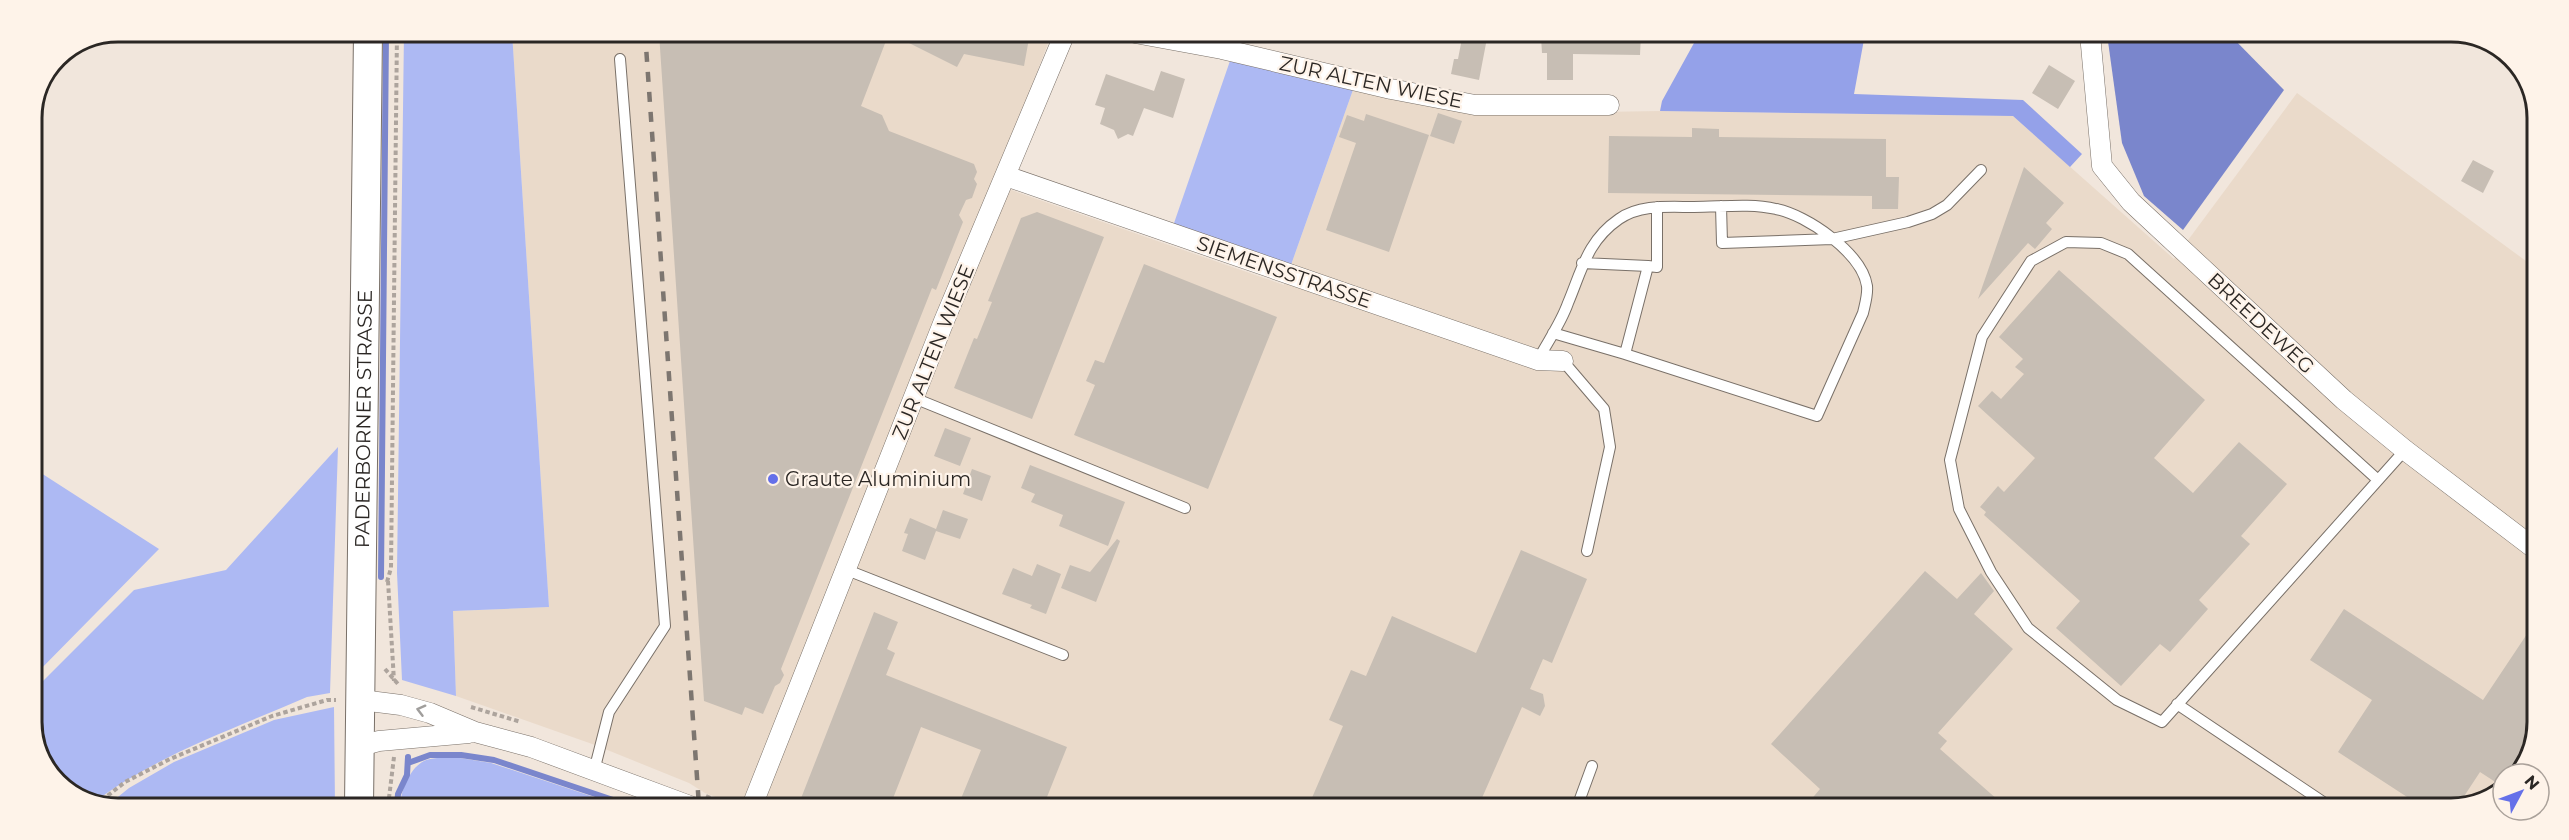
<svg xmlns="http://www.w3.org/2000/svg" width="2569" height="840" viewBox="0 0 2569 840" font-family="Montserrat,sans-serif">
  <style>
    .built { fill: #eadaca }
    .green { fill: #adb9f3 }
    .forest { fill: #94a1e9 }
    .water { fill: #7a86cc }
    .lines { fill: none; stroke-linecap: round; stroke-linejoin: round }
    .stream { stroke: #7a86cc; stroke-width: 6 }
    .building { fill: #c7beb4 }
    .service-casing { stroke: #797068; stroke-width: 12 }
    .minor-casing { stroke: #797068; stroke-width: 21 }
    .secondary-casing { stroke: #797068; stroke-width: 30 }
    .path { stroke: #ada49d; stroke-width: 4; stroke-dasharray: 4.5 3; stroke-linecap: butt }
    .service { stroke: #fff; stroke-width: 10 }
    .minor { stroke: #fff; stroke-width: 20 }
    .secondary { stroke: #fff; stroke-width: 28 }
    .rail { stroke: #7d7670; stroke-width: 4.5; stroke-dasharray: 10 10; stroke-linecap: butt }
    .oneway { stroke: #a09e9c }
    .poi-dot { fill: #6570e9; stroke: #fef3e9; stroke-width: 2 }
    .labels { text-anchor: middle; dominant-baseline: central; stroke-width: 4.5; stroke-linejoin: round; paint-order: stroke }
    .street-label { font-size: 20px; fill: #2b2724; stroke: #fef3e9 }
    .poi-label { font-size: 20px; fill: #2b2724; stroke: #fef3e9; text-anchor: start }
    .rim { fill: none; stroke: #2b2724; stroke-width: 3 }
  </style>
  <rect width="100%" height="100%" fill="#f1e6dc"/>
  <path class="built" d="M512 32 1052 33 994 184 1284 285 1354 87 1473 114 1660 111 2013 116 2174 259 2297 93 2526 261 2537 266 2534 745 2515 774H2503V791L2452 808 739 806 705 793 689 783 595 745 456 696 453 611 549 607Z"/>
  <path class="green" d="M404 32H512L549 607 453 611 456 696 402 680 397 573Z
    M1231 58 1354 87 1291 265 1173 226Z
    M338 447 330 693 307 697C234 729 156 755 92 804L53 779 32 728V692L134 590 226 570Z
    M41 473 159 549 32 678V482Z
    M334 707 335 806 108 805 129 788 174 762 274 720Z
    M460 758 491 763 621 806H400C401 789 412 762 430 759 439 757 450 758 460 758Z"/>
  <path class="forest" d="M1699 34H1865L1854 94 2023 100 2082 154 2070 167 2013 116 1660 111 1662 101Z"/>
  <path class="water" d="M2107 34H2229L2284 90 2183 230 2144 196 2122 143Z"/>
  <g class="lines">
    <path class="stream" d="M381 577 386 32
      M408 763 430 755H461L494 760 631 806
      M397 806 398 794 407 775 408 757"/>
  </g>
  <path class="building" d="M678 32 1030 33 1024 66 964 54 957 67 889 33 861 106 882 115 889 131 974 164 977 172 974 179 977 184 972 198 966 200 959 215 963 222 936 290 932 288 781 669 784 675 780 683 775 686 763 714 745 707 742 715 704 701 659 33 677 39Z
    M1463 33H1488L1479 80 1451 74 1454 59H1458Z
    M1552 33H1641L1640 55 1573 54V80H1547V53H1542L1541 37H1552Z
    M2049 65 2075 81 2058 109 2032 93Z
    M1161 71 1185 79 1173 118 1144 108 1133 136 1128 134 1118 139 1114 130 1100 124 1105 108 1095 105 1106 74 1154 91Z
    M1438 113 1462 121 1454 144 1430 136Z
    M1366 114 1429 135 1389 252 1326 230 1356 143 1339 137 1347 115 1364 121Z
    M1692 128 1719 129V137L1886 139V177H1899L1898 209H1872V196L1608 193 1609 136 1692 137Z
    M2473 160 2494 171 2483 193 2461 181Z
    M2024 167 2064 203 2046 223 2052 229 2035 249 2028 243 1978 299Z
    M1037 212 1104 237 1032 419 954 388 974 338 977 339 992 302 988 301 1021 218Z
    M1144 264 1277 317 1208 489 1074 435 1095 385 1086 381 1095 360 1104 363Z
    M2059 270 2205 400 2154 458 2193 493 2239 442 2287 484 2241 536 2250 544 2199 600 2208 609 2170 652 2160 644 2121 686 2056 628 2080 601 1984 515 1986 512 1980 507 1998 486 2004 492 2035 458 1978 406 1992 391 2001 399 2024 374 2015 367 2023 359 1999 337Z
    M945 428 971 438 960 466 934 456Z
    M1030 465 1125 502 1108 546 1059 526 1063 515 1031 502 1035 494 1021 488Z
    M972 469 991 476 982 501 963 494Z
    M943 510 968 519 960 539 936 531 925 560 902 551 908 534 904 533 910 518 936 529Z
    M1117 539 1120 541 1096 602 1061 588 1070 565 1090 572Z
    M1521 550 1587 579 1552 663 1543 659 1530 689 1543 694 1545 706 1540 716 1522 707 1478 807H1308L1343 726 1329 720 1351 670 1366 676 1392 616 1476 653Z
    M1037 564 1061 574 1046 614 1030 608 1032 605 1002 594 1013 568 1032 576Z
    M1925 571 1957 599 1981 573 1994 591 1974 614 2013 649 1938 733 1947 741 1940 749 2007 808H1804L1820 789 1771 744Z
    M2344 609 2483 700 2535 622 2534 745 2515 774H2503V787L2480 772 2457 807 2424 808 2338 752 2372 700 2310 660Z
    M874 612 898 622 887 649 895 653 886 675 1067 747 1043 807H973L960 801 981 750 921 727 890 806H798Z"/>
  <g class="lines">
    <g class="service-casing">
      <path id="service" d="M1222 49 1230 33
        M1721 206 1722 243 1832 239 1908 222 1932 214 1947 205 1981 170
        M1648 266 1657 267V207
        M1553 333 1625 354
        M1538 360C1548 341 1561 323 1568 303 1582 270 1587 241 1619 219 1640 204 1669 207 1694 207 1721 207 1750 203 1776 209 1807 215 1862 253 1867 286 1868 295 1865 304 1863 313L1817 416 1625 354 1648 266 1582 263
        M1563 361 1604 409 1610 447 1587 551
        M914 398 1185 508
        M2378 480 2128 254 2101 243 2066 242 2031 261 1982 337 1950 460 1959 509 1991 572 2028 628 2117 700 2162 722 2405 450
        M847 570 1063 655
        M2177 704 2332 808
        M594 771 609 712 665 626 620 59
        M1577 807 1592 766"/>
    </g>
    <g class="minor-casing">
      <path id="minor" d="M1135 33 1222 49 1391 89 1475 105H1609
        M2090 34 2102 166 2131 202 2344 400 2405 450 2535 549
        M1006 176 1538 360 1563 361
        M361 700 401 705 430 713 475 732 531 747 690 806
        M360 746 379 741 469 733
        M752 806 944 321 1065 33"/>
    </g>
    <g class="secondary-casing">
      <g id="secondary">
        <path id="s1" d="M359 806 368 32"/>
      </g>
    </g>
    <path class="path" d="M388 581 394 681
      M387 582 391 568 397 32
      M385 669 398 684
      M471 707 521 722
      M706 796 730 806
      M96 805 125 782 170 759 272 716 327 700H336
      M388 806 394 757"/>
    <use href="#service" class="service"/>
    <use href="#minor" class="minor"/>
    <use href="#secondary" class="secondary"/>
    <path class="rail" d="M645 32 699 806"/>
  </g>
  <defs><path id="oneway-chevron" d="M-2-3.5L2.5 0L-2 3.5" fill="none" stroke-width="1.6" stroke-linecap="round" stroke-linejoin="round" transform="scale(1.5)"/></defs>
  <use class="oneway" href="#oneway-chevron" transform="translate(421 710) rotate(-165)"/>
  <circle class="poi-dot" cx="773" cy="479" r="6"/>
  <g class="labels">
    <g class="street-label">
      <text transform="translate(1371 82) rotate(12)">ZUR ALTEN WIESE</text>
      <text transform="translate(1284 272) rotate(19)">SIEMENSSTRASSE</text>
      <text transform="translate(2261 323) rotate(43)">BREEDEWEG</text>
      <text transform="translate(933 352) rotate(-68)">ZUR ALTEN WIESE</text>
      <text stroke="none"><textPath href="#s1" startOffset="387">PADERBORNER STRASSE</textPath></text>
    </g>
    <g class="poi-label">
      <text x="785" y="479">Graute Aluminium</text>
    </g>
  </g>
  <path d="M0 0H2569V840H0ZM118 42H2451A76 76 0 0 1 2527 118V722A76 76 0 0 1 2451 798H118A76 76 0 0 1 42 722V118A76 76 0 0 1 118 42Z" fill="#fef3e9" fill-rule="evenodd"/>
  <path class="rim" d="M118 42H2451A76 76 0 0 1 2527 118V722A76 76 0 0 1 2451 798H118A76 76 0 0 1 42 722V118A76 76 0 0 1 118 42Z"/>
  <g transform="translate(2521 792) rotate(49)"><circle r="28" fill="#fef3e9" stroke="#aaa19a" stroke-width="1.5"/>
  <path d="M0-4.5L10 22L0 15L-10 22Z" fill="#6570e9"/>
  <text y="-9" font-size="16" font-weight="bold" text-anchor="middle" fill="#2b2724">N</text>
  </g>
</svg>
